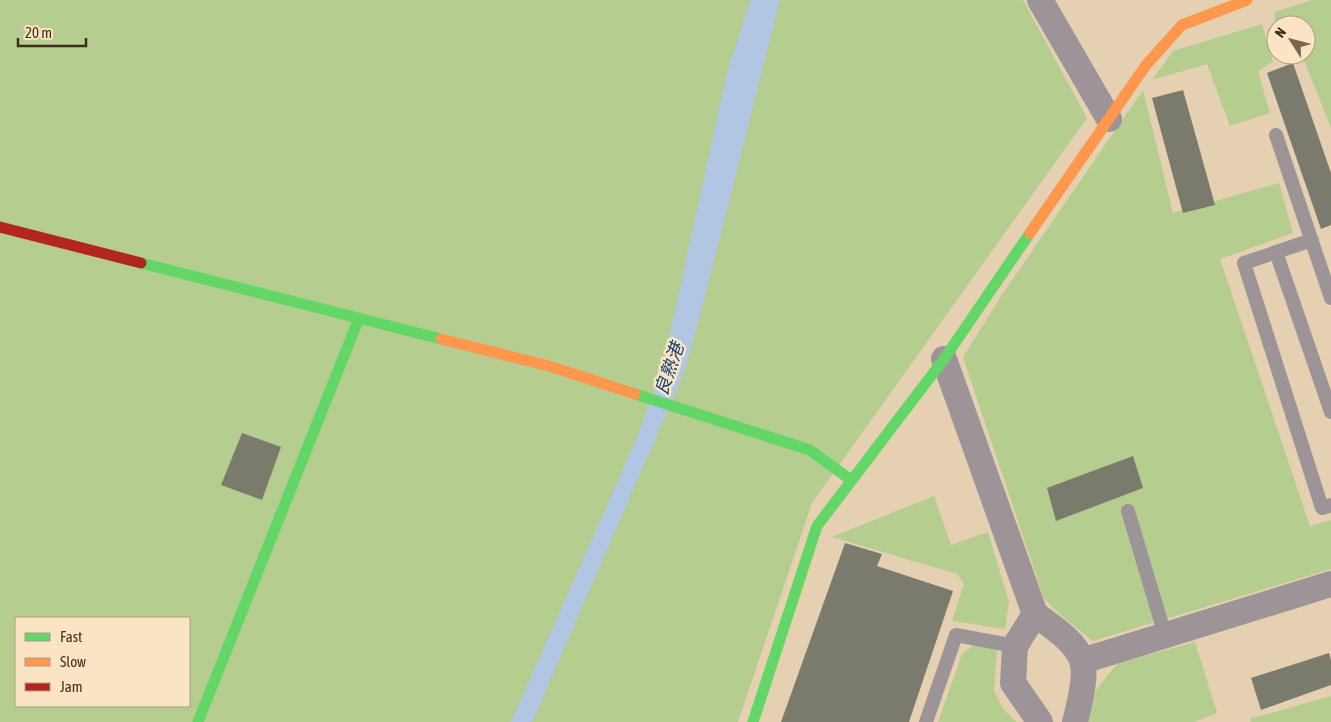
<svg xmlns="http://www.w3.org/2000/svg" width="1331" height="722" viewBox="0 0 1331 722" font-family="'Asap Condensed','Noto Sans SC',sans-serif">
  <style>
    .green { fill: #b6cd90; fill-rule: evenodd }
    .water { fill: #b0c6e3 }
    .building { fill: #7b7b6d }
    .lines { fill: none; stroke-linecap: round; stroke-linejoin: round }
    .lane { stroke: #9d9497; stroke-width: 14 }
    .street { stroke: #9d9497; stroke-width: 26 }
    .fast { stroke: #63d668; stroke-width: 11 }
    .slow { stroke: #ff974d; stroke-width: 11 }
    .jam { stroke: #b3261e; stroke-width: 11 }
    .labels { text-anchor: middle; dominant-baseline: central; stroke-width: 5; stroke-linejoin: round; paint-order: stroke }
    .water-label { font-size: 18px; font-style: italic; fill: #133e76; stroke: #fbe4c4 }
  </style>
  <rect width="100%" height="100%" fill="#e5d0b2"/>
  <path class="green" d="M0 0H1023L1087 118 812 503 738 722H0ZM16 618H189V706H16Z
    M1312 0H1331V128L1302 55H1306V25H1276V34L1274 12Z
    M1262 24 1273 62 1258 71 1270 113 1230 126 1207 64 1152 80 1173 51Z
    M1143 90 1173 213 1279 183 1293 233 1220 259 1310 526 1331 520V569L1093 641 1063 617 1044 599 963 357 1003 293Z
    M934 496 951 545 988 532 1009 602 1005 629 952 621 964 584 957 574 832 537Z
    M1195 642 1217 713 1194 722H1089L1096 690 1118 663Z
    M974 644 997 650 994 691 1003 709 1017 722H938L962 654Z
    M1331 696V722H1251L1250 718 1261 716Z"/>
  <path class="water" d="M750 0H780L704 300 684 373 532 722H511L635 442 661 374 727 73Z"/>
  <path class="building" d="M1293 63 1331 173V225L1321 229 1267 73Z
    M1183 90 1215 205 1183 213 1152 98Z
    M242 433 281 447 262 500 221 485Z
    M1133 456 1143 488 1056 521 1047 488Z
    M845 543 882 554 877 566 953 591 909 722H781Z
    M1329 653 1331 660V685L1261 710 1251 678Z"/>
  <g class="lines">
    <path class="lane" d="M1276 135 1331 298
      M1312 240 1244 263 1322 508 1331 505
      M1276 252 1331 412
      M1128 511 1165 635
      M926 722 956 635 1015 646"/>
    <path class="street" d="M1040 0 1109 119
      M944 359 1035 614C1051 626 1075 641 1082 660 1087 675 1079 707 1075 722
      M1035 614 1015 646 1013 683 1040 722
      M1082 661 1331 584"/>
    <path class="fast" d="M141 263 441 339
      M635 394 810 450 851 480
      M198 722 359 318
      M753 722 817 526 944 359 1030 233"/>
    <path class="slow" d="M1030 233 1146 65 1182 25 1247 0
      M441 339 549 366 635 394"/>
    <path class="jam" d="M0 227 141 263"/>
  </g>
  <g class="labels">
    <g class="water-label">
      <text transform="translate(669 369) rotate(-71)">良熟港</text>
    </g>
  </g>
  <rect x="15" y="617" width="175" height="90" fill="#fbe4c4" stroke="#af9c80"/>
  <rect x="25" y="633" width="25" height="8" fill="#63d668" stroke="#af9c80"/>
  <text x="60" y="642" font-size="15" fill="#3e2f19">Fast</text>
  <rect x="25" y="658" width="25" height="8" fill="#ff974d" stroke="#af9c80"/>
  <text x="60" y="667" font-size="15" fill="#3e2f19">Slow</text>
  <rect x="25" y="683" width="25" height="8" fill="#b3261e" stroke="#af9c80"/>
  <text x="60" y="692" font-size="15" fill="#3e2f19">Jam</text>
  <g transform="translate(1291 40) rotate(306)"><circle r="24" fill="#fbe4c4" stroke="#af9c80"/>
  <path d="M0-4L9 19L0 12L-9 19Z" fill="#78674f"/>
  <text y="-8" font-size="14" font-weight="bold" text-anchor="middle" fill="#3e2f19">N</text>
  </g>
  <path d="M18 38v8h68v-8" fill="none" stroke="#3e2f19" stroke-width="2.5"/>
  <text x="25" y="38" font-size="15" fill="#3e2f19" stroke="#fbe4c4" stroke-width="4" paint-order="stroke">20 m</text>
</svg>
